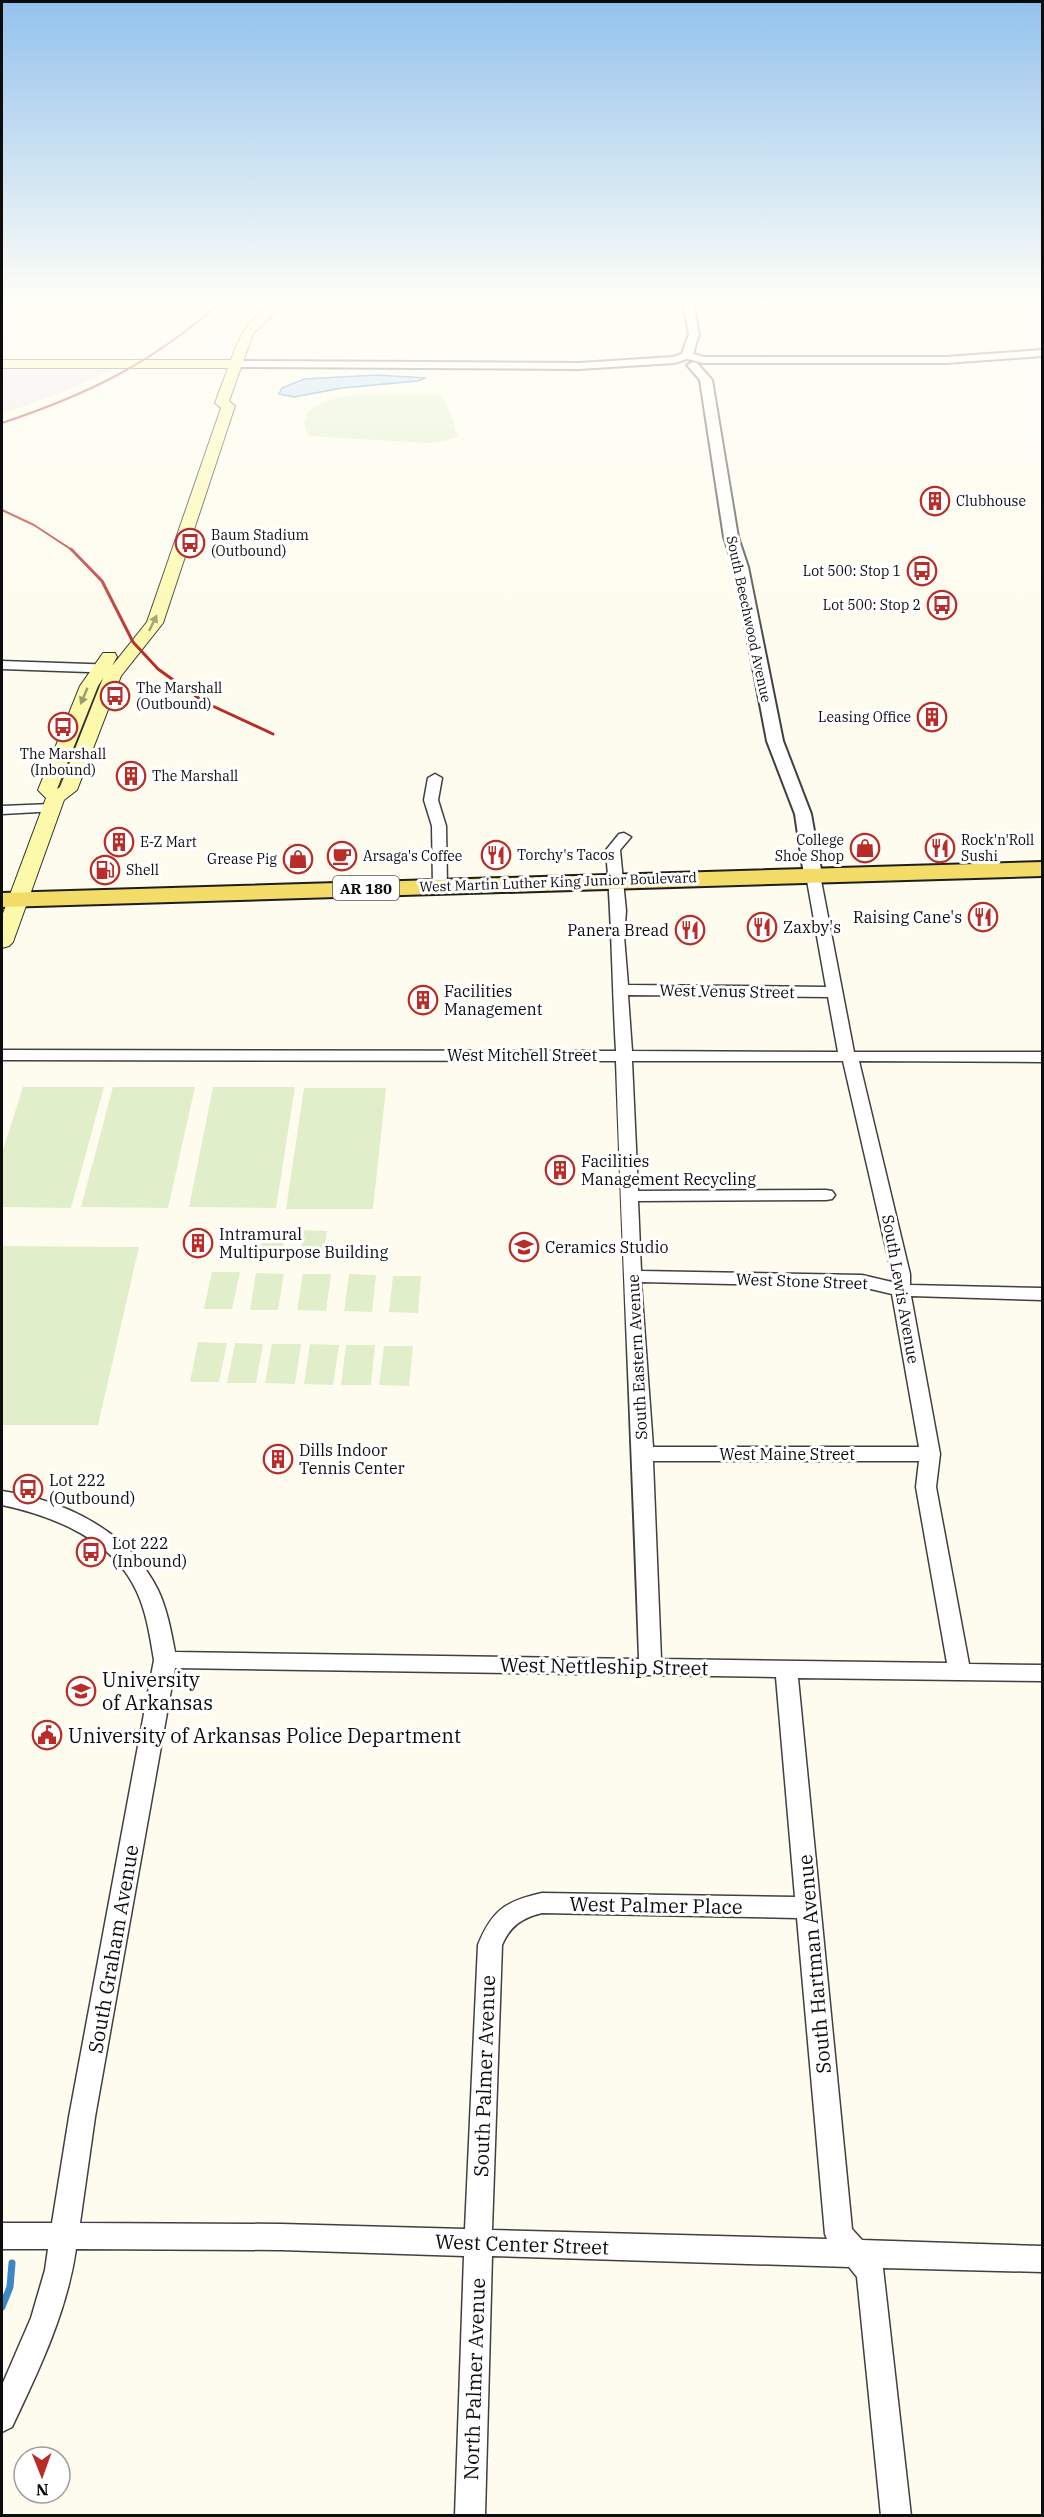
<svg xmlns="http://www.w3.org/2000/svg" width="1044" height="2517" viewBox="0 0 1044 2517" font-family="'IBM Plex Serif',serif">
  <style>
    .industrial { fill: #ebe2ec }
    .pitch { fill: #e0efca }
    .water { fill: #b4d8f4; stroke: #3d87c9; stroke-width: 1.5 }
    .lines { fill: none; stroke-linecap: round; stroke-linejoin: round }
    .stream-far1 { stroke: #3d87c9; stroke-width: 2 }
    .stream { stroke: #3d87c9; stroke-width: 7 }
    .minor-casing { stroke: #404040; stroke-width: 3 }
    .tertiary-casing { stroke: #404040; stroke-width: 4 }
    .secondary-casing { stroke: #2f2f2f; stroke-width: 2 }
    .primary-casing { stroke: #1e1e1e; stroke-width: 4 }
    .minor { fill: #fff; fill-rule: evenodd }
    .tertiary { fill: #fff; fill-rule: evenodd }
    .secondary { fill: #fcf9ab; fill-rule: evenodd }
    .primary { fill: #f4dc68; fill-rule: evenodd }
    .rail-far1 { stroke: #b92d29; stroke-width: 2 }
    .rail { stroke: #b92d29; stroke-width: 3 }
    .oneway { fill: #9c9b6c }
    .labels { text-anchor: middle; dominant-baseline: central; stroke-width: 6; stroke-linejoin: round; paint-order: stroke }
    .far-poi-label { font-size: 14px; fill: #0d0d0d; stroke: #fff; text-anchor: start }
    .far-street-label { font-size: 14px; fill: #0d0d0d; stroke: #fff }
    .shield { fill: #fff; stroke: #565656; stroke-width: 1.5 }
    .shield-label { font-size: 15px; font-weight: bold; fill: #0d0d0d }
    .poi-label { font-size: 16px; fill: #0d0d0d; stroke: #fff; text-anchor: start }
    .street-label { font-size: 16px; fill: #0d0d0d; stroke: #fff }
    .near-street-label { font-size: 20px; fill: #0d0d0d; stroke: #fff }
    .near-poi-label { font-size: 20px; fill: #0d0d0d; stroke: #fff; text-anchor: start }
  </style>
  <rect width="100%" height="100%" fill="#fefcee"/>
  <path class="industrial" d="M2 368H115L64 392 2 414Z"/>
  <path class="pitch" d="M373 394 442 395 454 422 456 433H458L457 437 445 441 428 443 308 436 304 424 307 412C330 396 346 396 373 394Z
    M23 1087H104L71 1208 2 1207V1153Z
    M113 1087H195L168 1208 81 1207Z
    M213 1087H295L276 1208 189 1207Z
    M304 1088H386L373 1209H286Z
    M264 1230H286L281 1258H259Z
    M304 1230 327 1231 322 1259 300 1258Z
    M2 1246 139 1247 98 1425H2Z
    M212 1272H240L232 1309H204Z
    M256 1273 284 1274 278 1310H250Z
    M303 1274H331L326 1311 297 1310Z
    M349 1274 376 1275 372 1312 344 1311Z
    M393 1276H421L418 1313 389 1312Z
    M198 1342 227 1343 219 1382H190Z
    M235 1343 263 1344 256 1383H227Z
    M272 1344H301L295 1384 265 1383Z
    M310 1344 339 1345 333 1385 304 1384Z
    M346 1345H375L371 1385H341Z
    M384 1346H413L409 1386 379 1385Z"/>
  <path class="water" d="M377 375 426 378 417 381 342 388 294 397 279 394 282 388 304 379Z"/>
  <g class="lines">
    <path class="stream-far1" d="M1035 302 1042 304"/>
    <path class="stream" d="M2 2307 10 2287 12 2263"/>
    <g class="minor-casing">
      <path id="minor" d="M2 661 117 665 123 669 117 673 2 669Z
        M435 774 442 778 438 800 446 826 447 886 440 890 433 886 432 826 424 800 428 778Z
        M52 804 59 808 57 811 2 814V806Z
        M624 833 631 837 620 850 626 911 624 936 628 985 826 987 806 875 813 871 820 875 854 1052H1042V1062L859 1061 910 1274V1285L1042 1288V1300L911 1296 940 1454 936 1487 969 1664 1042 1665V1681L798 1678 852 2229 862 2240 1042 2246V2272L883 2268 911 2516H881L857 2277 849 2267 492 2256 485 2516H455L464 2256 281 2250 76 2249C67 2312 39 2370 12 2427L2 2432V2385L31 2318 45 2270 48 2249H2V2223H52L69 2117 154 1660C150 1637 147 1614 137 1592 114 1540 54 1516 2 1505V1491C64 1500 129 1531 158 1590 167 1609 171 1631 175 1652L639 1659C633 1459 622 1260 616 1061L2 1060V1050L616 1051C612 984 612 918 606 850L619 834ZM628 995 828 997 838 1052 632 1051ZM632 1061H843L892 1274V1282L862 1275 641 1271 638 1201 826 1200 832 1199 835 1195 832 1191 826 1190 638 1191ZM641 1282 862 1287 892 1294 919 1447H653ZM653 1461H919L916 1487 947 1663 661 1659ZM175 1668 776 1677 795 1897 542 1893C506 1901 492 1910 478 1945L465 2229 281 2224 80 2223 95 2117ZM542 1913 797 1918 825 2234 827 2239 492 2230 502 1945C510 1926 522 1918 542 1913Z"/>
    </g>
    <g class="tertiary-casing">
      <path id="tertiary" d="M683 302H693L699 334 693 354 704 357H946L1042 350V356L946 363H704L687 359 674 363 579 369 236 367 230 364 236 361 579 363 673 357 682 354 689 334Z
        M693 362 697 363 712 380 738 537 748 567 783 741 811 814 822 875 819 879H807L804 875 795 814 767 741 734 567 724 537 700 380 687 365Z"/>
    </g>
    <g class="secondary-casing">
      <path id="secondary" d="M273 302H286L253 334 229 401 235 406 163 623 121 676 77 790 64 800 13 942 9 946 2 948V916L46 798 38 790 80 686 103 653H115L117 657 112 666 147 622 221 408 215 403 228 368H2V360H231C242 330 247 322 273 302ZM103 678 60 787 57 789 98 686Z"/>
    </g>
    <g class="primary-casing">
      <path id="primary" d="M1042 862V876L2 907V893Z"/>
    </g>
    <use href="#minor" class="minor"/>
    <use href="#tertiary" class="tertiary"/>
    <use href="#secondary" class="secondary"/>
    <use href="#primary" class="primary"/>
    <path class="rail-far1" d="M2 423C89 394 152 363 221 302
      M2 510 34 525 72 550"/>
    <path class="rail" d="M71 549 102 581 133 642 158 669 204 702 273 734"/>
  </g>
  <defs><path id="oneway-solid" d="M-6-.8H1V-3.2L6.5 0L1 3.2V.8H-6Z" transform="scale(1.5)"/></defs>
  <g class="oneway">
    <use href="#oneway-solid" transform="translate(153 623) rotate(-64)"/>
    <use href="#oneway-solid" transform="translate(84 696) rotate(113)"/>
  </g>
  <linearGradient id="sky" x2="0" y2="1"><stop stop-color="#93c2ed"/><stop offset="0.46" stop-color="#fffef7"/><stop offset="1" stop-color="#fffef7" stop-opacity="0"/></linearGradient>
  <rect width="1044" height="654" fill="url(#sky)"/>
  <defs>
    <g id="building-ring" transform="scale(1.5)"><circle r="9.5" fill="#fff" stroke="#b92d29" stroke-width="1.5"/><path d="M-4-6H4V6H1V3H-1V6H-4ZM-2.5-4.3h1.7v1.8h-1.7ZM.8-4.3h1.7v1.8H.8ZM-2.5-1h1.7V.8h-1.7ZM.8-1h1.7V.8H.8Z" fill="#b92d29"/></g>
    <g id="bus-ring" transform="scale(1.5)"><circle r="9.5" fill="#fff" stroke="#b92d29" stroke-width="1.5"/><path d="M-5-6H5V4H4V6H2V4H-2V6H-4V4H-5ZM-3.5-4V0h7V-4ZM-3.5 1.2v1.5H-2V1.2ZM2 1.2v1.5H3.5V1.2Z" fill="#b92d29"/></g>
    <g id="shop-ring" transform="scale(1.5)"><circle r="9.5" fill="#fff" stroke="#b92d29" stroke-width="1.5"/><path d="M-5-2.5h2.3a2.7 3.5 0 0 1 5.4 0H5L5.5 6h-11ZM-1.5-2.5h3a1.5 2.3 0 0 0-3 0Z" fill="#b92d29"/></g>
    <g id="restaurant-ring" transform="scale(1.5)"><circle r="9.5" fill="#fff" stroke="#b92d29" stroke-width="1.5"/><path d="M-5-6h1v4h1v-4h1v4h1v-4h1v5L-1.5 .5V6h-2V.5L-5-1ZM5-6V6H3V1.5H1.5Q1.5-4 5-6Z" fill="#b92d29"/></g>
    <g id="cafe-ring" transform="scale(1.5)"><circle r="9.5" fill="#fff" stroke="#b92d29" stroke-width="1.5"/><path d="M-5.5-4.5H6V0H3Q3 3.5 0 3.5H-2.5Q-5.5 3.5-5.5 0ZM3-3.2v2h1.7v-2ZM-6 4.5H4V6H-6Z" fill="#b92d29"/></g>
    <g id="fuel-ring" transform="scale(1.5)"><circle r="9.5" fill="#fff" stroke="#b92d29" stroke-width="1.5"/><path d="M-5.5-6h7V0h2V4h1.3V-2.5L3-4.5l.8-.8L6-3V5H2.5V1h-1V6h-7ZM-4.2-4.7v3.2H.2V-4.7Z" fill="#b92d29"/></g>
    <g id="university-ring" transform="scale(1.5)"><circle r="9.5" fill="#fff" stroke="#b92d29" stroke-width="1.5"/><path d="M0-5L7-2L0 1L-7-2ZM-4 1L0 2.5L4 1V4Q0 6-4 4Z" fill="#b92d29"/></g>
    <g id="civic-ring" transform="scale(1.5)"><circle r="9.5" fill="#fff" stroke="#b92d29" stroke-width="1.5"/><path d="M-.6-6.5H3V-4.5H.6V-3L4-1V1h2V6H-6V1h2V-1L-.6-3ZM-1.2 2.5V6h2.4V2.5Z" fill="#b92d29"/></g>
  </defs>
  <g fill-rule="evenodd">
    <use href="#building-ring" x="935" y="501"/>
    <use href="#bus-ring" x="190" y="543"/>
    <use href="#bus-ring" x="922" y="571"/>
    <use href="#bus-ring" x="942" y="605"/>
    <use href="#bus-ring" x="115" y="696"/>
    <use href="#building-ring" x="932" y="717"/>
    <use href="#bus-ring" x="63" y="727"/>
    <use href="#building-ring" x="131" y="776"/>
    <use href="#building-ring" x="119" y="842"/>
    <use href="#shop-ring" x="865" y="848"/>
    <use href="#restaurant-ring" x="940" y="848"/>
    <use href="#restaurant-ring" x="496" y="855"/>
    <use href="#cafe-ring" x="342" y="856"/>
    <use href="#shop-ring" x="298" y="859"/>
    <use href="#fuel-ring" x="105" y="870"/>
    <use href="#restaurant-ring" x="983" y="917"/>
    <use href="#restaurant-ring" x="762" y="927"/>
    <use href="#restaurant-ring" x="690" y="930"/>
    <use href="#building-ring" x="423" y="1000"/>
    <use href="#building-ring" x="560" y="1170"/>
    <use href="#building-ring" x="198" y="1243"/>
    <use href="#university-ring" x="524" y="1247"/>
    <use href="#building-ring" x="278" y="1459"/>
    <use href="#bus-ring" x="28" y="1489"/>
    <use href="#bus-ring" x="91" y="1552"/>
    <use href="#university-ring" x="81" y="1691"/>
    <use href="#civic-ring" x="47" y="1735"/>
  </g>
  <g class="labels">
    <g class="far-poi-label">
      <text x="956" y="501">Clubhouse</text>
      <text x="211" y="535">Baum Stadium<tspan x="211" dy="16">(Outbound)</tspan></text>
      <text x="901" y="571" text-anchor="end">Lot 500: Stop 1</text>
      <text x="921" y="605" text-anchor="end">Lot 500: Stop 2</text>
      <text x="136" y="688">The Marshall<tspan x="136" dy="16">(Outbound)</tspan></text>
      <text x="911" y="717" text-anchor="end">Leasing Office</text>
      <text x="63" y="754" text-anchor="middle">The Marshall<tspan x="63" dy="16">(Inbound)</tspan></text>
      <text x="152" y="776">The Marshall</text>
      <text x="844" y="840" text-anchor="end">College<tspan x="844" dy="16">Shoe Shop</tspan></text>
      <text x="961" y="840">Rock'n'Roll<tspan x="961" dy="16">Sushi</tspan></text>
      <text x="140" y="842">E-Z Mart</text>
      <text x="517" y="855">Torchy's Tacos</text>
      <text x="363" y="856">Arsaga's Coffee</text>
      <text x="277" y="859" text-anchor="end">Grease Pig</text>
      <text x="126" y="870">Shell</text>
    </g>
    <g class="far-street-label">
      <text transform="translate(749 619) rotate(78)">South Beechwood Avenue</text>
      <text transform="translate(558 882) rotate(-2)">West Martin Luther King Junior Boulevard</text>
    </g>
    <rect class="shield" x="333" y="876" width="66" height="24" rx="4.5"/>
    <g class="shield-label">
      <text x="366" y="888">AR 180</text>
    </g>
    <g class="poi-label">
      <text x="962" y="917" text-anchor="end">Raising Cane's</text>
      <text x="783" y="927">Zaxby's</text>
      <text x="669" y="930" text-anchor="end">Panera Bread</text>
      <text x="444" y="991">Facilities<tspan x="444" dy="18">Management</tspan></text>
      <text x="581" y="1161">Facilities<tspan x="581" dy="18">Management Recycling</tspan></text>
      <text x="219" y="1234">Intramural<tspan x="219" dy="18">Multipurpose Building</tspan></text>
      <text x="545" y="1247">Ceramics Studio</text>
      <text x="299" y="1450">Dills Indoor<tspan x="299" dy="18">Tennis Center</tspan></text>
      <text x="49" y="1480">Lot 222<tspan x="49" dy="18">(Outbound)</tspan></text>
      <text x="112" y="1543">Lot 222<tspan x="112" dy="18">(Inbound)</tspan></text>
    </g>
    <g class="street-label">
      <text transform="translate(727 991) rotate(1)">West Venus Street</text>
      <text x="522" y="1055">West Mitchell Street</text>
      <text transform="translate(802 1281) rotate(2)">West Stone Street</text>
      <text transform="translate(901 1289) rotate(80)">South Lewis Avenue</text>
      <text transform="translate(637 1357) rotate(-93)">South Eastern Avenue</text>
      <text x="787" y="1454">West Maine Street</text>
    </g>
    <g class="near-street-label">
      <text transform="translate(604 1666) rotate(1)">West Nettleship Street</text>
      <text transform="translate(656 1905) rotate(1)">West Palmer Place</text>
      <text transform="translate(113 1949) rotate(-80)">South Graham Avenue</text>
      <text transform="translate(814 1964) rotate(-95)">South Hartman Avenue</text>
      <text transform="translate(484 2076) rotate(-88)">South Palmer Avenue</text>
      <text transform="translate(522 2244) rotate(2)">West Center Street</text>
      <text transform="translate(474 2379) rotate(-88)">North Palmer Avenue</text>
    </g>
    <g class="near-poi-label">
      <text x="102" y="1679">University<tspan x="102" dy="23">of Arkansas</tspan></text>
      <text x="68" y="1735">University of Arkansas Police Department</text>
    </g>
  </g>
  <rect width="1044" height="2517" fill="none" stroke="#0d0d0d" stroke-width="6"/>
  <g transform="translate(42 2475) rotate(179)"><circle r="28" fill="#ffffff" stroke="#9e9e9e" stroke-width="1.5"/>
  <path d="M0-4.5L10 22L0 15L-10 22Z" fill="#b92d29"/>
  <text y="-9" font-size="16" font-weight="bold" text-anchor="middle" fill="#0d0d0d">N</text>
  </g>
</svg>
